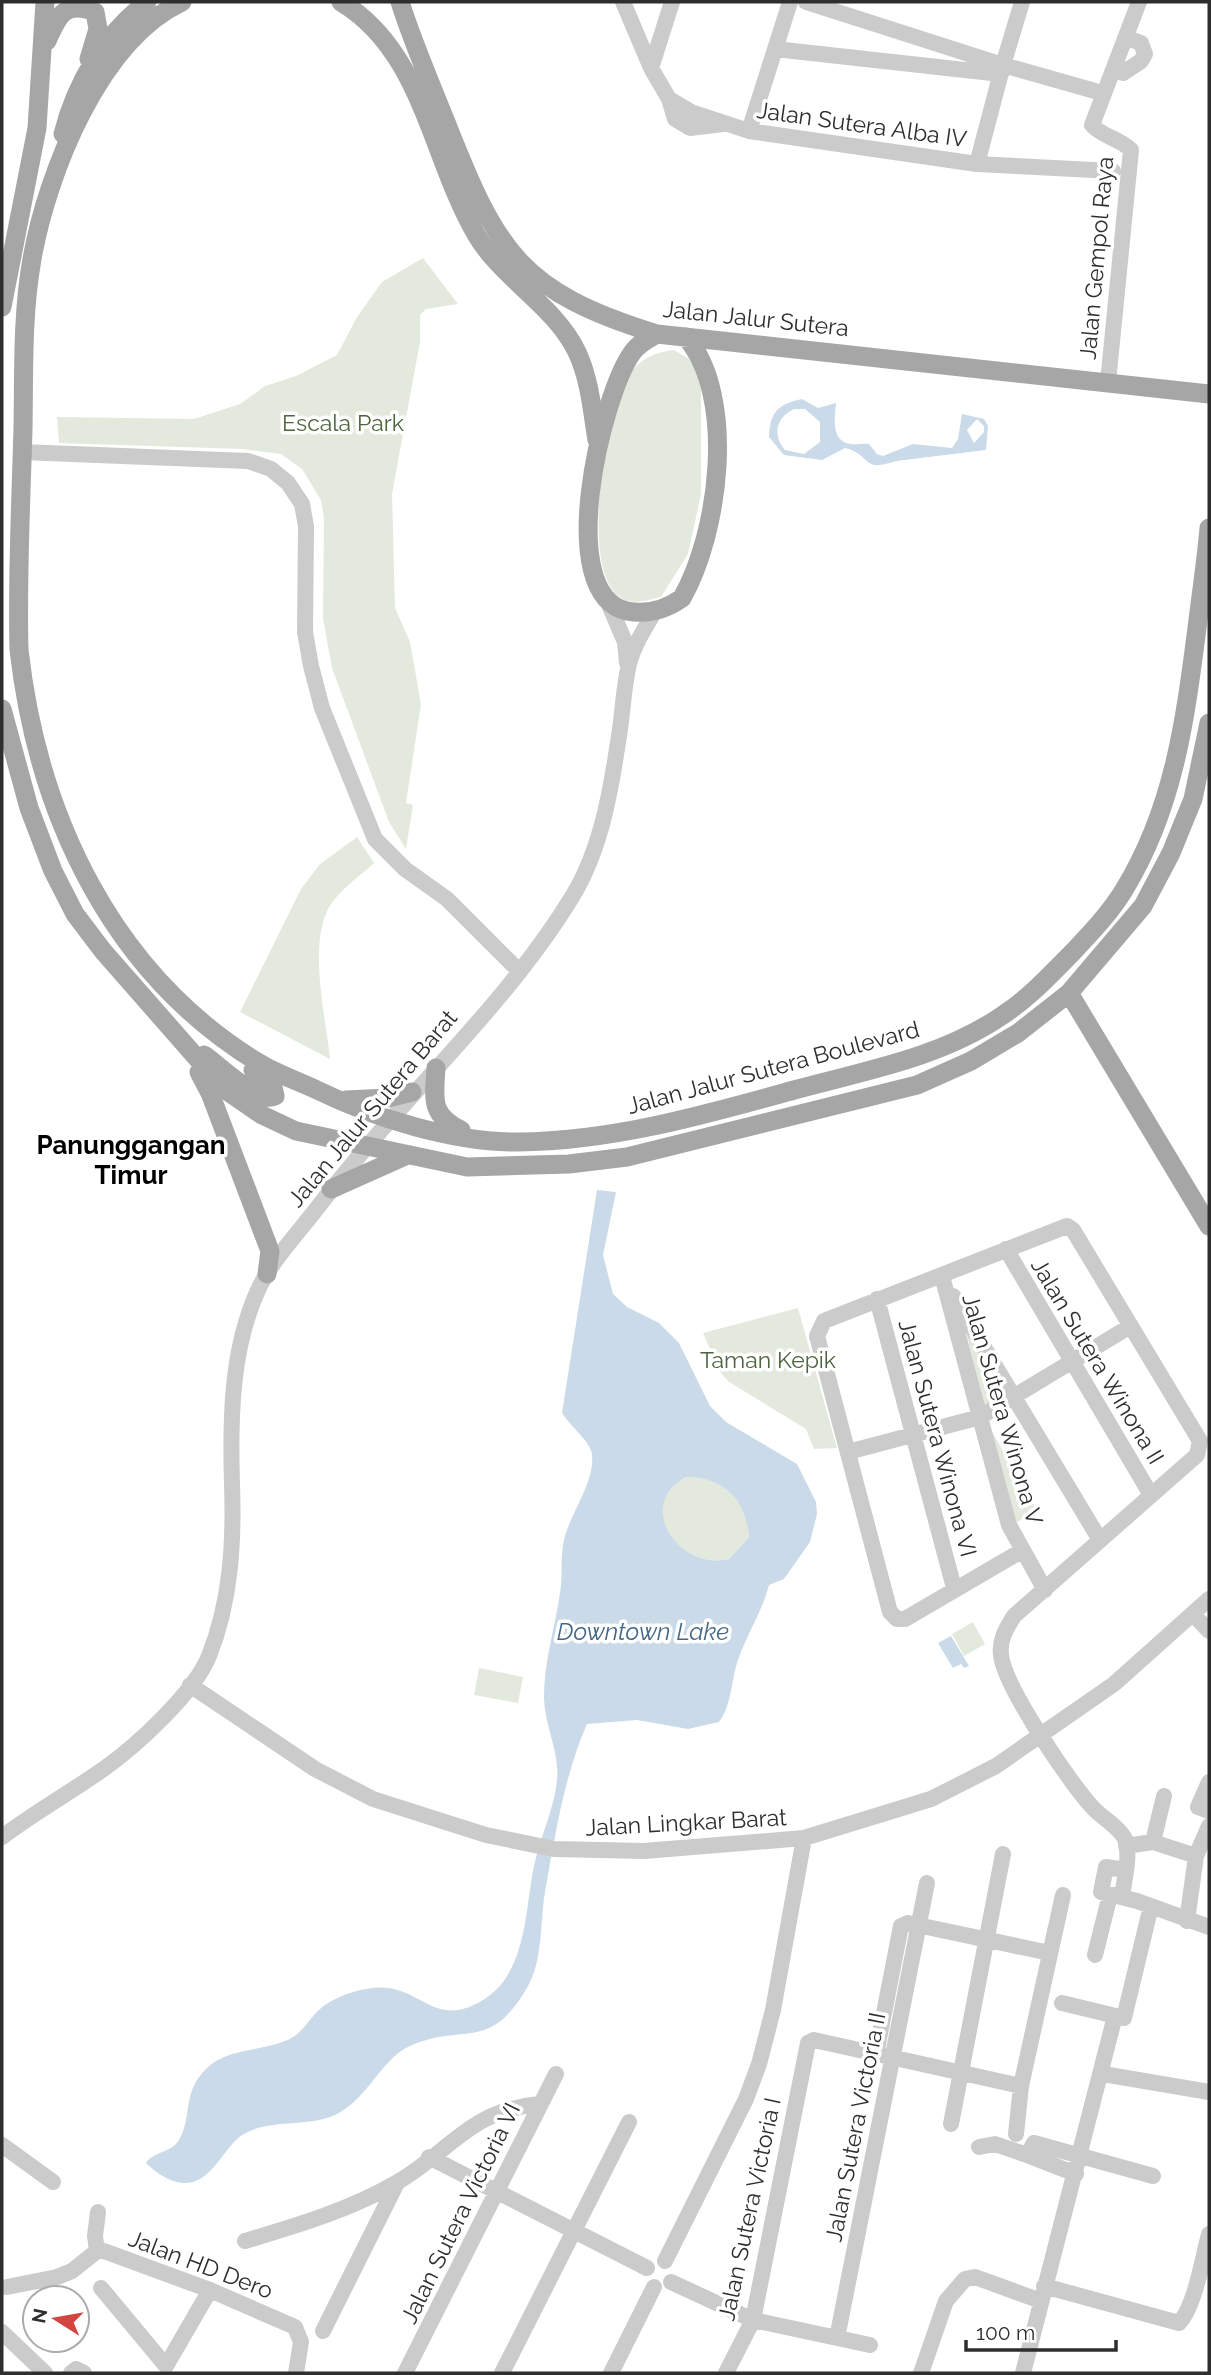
<svg xmlns="http://www.w3.org/2000/svg" width="1211" height="2375" viewBox="0 0 1211 2375" font-family="Raleway,sans-serif">
  <style>
    .green { fill: #e3eadd }
    .water { fill: #cbdae8; fill-rule: evenodd }
    .lines { fill: none; stroke-linecap: round; stroke-linejoin: round }
    .minor { stroke: #cbcbcb; stroke-width: 16 }
    .major { stroke: #a6a6a6; stroke-width: 19 }
    .labels { text-anchor: middle; dominant-baseline: central; stroke-width: 7; stroke-linejoin: round; paint-order: stroke }
    .street-label { font-size: 23px; fill: #2e2e2e; stroke: #fff }
    .park-label { font-size: 23px; fill: #4e6540; stroke: #fff }
    .water-label { font-size: 24px; font-style: italic; fill: #446788; stroke: #fff }
    .quarter-label { font-size: 26px; font-weight: bold; fill: #000; stroke: #fff }
  </style>
  <rect width="100%" height="100%" fill="#fff"/>
  <path class="green" d="M423 258 458 304 426 309 420 315V342L392 494 395 608 410 642 421 704 406 803 413 805 406 849 389 822 332 668 323 618 324 518 321 500 302 469 281 454 242 449 59 443 57 417 194 419 240 404 265 386 296 376 337 355 357 317 382 282Z
    M674 350 689 359 701 379V494L688 554 661 597C648 600 632 606 620 597 579 570 605 412 629 375 639 359 656 352 674 350Z
    M357 837 374 863C361 875 345 886 334 900 305 935 326 1016 330 1059L240 1012 301 889 320 864Z
    M798 1308 837 1448 814 1449 806 1429 729 1382 721 1373 703 1333Z
    M964 1326 1003 1394 985 1406Z
    M987 1423 1037 1510 1014 1524Z
    M686 1477C726 1478 745 1500 749 1537L729 1559C679 1571 633 1505 686 1477Z
    M973 1622 985 1644 964 1656 952 1634Z
    M479 1668 523 1677 518 1703 474 1695Z"/>
  <path class="water" d="M802 399 818 408 836 403C835 418 830 441 851 444 857 445 864 443 869 444L877 454 883 456 913 444 952 448 958 439 962 414 984 419 988 426 986 450 896 461C860 473 873 455 845 448L822 460 784 455 769 437C770 412 778 404 802 399ZM794 409H805L820 422V442L804 454 785 450C772 434 776 418 794 409ZM977 419 984 426V432L974 443 967 430Z
    M597 1190 616 1192 603 1255 613 1294 627 1307 659 1323 679 1343 710 1406 726 1422 797 1464 816 1502 817 1514 810 1542 784 1579 769 1585C762 1612 747 1634 738 1660 731 1680 732 1705 719 1722L688 1729 637 1720 587 1724C564 1776 555 1836 545 1892 540 1921 543 1960 528 1986 489 2055 462 2021 408 2047 382 2059 366 2101 335 2115 305 2128 270 2118 242 2135 225 2147 214 2176 193 2182 176 2187 157 2174 146 2163 154 2151 171 2153 179 2140 193 2116 181 2093 207 2068 228 2048 258 2052 285 2041 302 2035 307 2021 319 2010 335 1995 368 1985 389 1988 425 1994 439 2027 483 2000 527 1974 525 1909 534 1866 540 1837 554 1810 557 1780 560 1752 544 1725 544 1697 544 1661 555 1628 560 1593 563 1576 560 1557 564 1540 570 1514 595 1482 592 1455 592 1443 569 1425 562 1413ZM686 1477C726 1478 745 1500 749 1537L729 1559C679 1571 634 1505 686 1477Z
    M951 1636 969 1666 964 1668 961 1664 953 1668 938 1643Z"/>
  <g class="lines">
    <path class="minor" d="M623 2 651 68 669 99 675 119 690 128 723 124
      M806 2 1003 65 977 164
      M1022 2 1003 65 1095 91
      M775 49 1001 74
      M651 68 672 2
      M1114 70 1123 73 1141 61 1145 54 1141 43 1127 38
      M669 99 691 112 749 131 977 164 1113 171
      M749 131 790 2
      M1108 382 1131 150C1120 138 1102 137 1092 125L1139 2
      M22 452 248 461 271 469 288 483 302 504 306 526 305 632 311 666 322 708 375 839 405 869 447 899 518 970
      M607 600 625 642 627 663
      M1006 1249 1151 1495
      M942 1276 1009 1525 1045 1590
      M953 1296 1100 1540
      M877 1299 954 1588
      M848 1452 980 1417 1129 1327
      M1023 1550 905 1619H897L890 1612 817 1336 824 1321 1067 1226 1073 1230 1200 1441 1197 1455 1014 1616C1006 1629 999 1640 1001 1655 1004 1686 1071 1785 1094 1809 1103 1818 1120 1828 1125 1839 1131 1856 1124 1880 1122 1897
      M1193 1614 1209 1631
      M190 1685 315 1769 373 1799 486 1835 554 1849 644 1851 804 1838 931 1799 996 1766 1114 1684 1209 1599
      M1209 1782 1198 1807 1209 1811
      M2 1837C35 1812 71 1792 105 1768 137 1745 194 1693 209 1656 231 1601 234 1542 232 1484 230 1419 231 1349 258 1290 272 1260 298 1233 318 1207 398 1101 503 1010 572 897 602 849 612 784 620 729 623 708 624 685 629 664 634 645 645 628 655 611
      M1153 1842 1164 1796
      M1126 1846 1153 1842 1196 1856
      M1126 1870 1106 1867 1101 1892 1137 1901 1209 1927
      M1187 1921 1196 1856 1209 1826
      M1095 1955 1110 1895
      M1062 2003 1124 2018 1151 1906
      M876 2054 901 1926 908 1923 1050 1953
      M1103 2074 1209 2092
      M951 2124 1003 1854
      M1016 2134 1021 2086 1063 1895
      M2 2145 53 2182
      M979 2147 995 2144 1027 2155 1034 2143 1153 2176
      M1027 2155 1076 2174
      M429 2157 647 2268
      M245 2241C295 2226 350 2210 396 2183 450 2152 469 2110 540 2104
      M97 2251 95 2236 98 2212
      M665 2261 746 2099 759 2064 773 2010 804 1838
      M44 2281 58 2298
      M671 2282 753 2320 870 2345
      M1044 2286 1179 2323C1195 2307 1203 2256 1209 2234
      M7 2287 57 2277 72 2271 97 2251H104L210 2290 295 2327 301 2342 296 2373
      M101 2288 166 2366 210 2290
      M323 2331 397 2183
      M2 2332 45 2373
      M837 2338 927 1883
      M71 2373 76 2369 84 2373
      M405 2373 556 2074
      M502 2373 629 2122
      M611 2373 654 2287
      M726 2373 753 2320 808 2043 814 2040 1021 2086
      M921 2373 946 2301 965 2279 975 2277 1041 2301
      M1023 2373 1115 2016"/>
    <path class="major" d="M182 2C99 41 47 174 32 259 22 315 24 372 23 428 21 502 17 576 19 650 38 816 112 974 259 1063 277 1074 298 1081 317 1090 374 1118 455 1143 519 1142 615 1141 707 1114 798 1089 868 1070 942 1057 1003 1015 1029 998 1050 975 1071 954 1090 934 1110 913 1124 890 1174 808 1185 721 1197 628 1201 595 1206 562 1209 528
      M341 2C423 51 431 158 477 236 503 279 555 306 577 352 590 380 592 410 597 440
      M400 2C413 43 430 82 446 122 497 252 520 292 657 334L1209 394
      M47 41C58 16 64 0 95 12L98 29 89 59
      M63 134C76 83 104 35 147 2
      M2 307 37 128 45 2
      M657 334C648 339 638 344 632 353 602 395 553 594 627 611 647 615 665 610 682 598 719 533 737 397 686 337
      M2 709 29 808 53 871 75 914 103 951 224 1089 262 1115 296 1131 467 1167 569 1164 627 1157 917 1085 971 1061 1018 1033 1069 993 1143 906 1171 853 1193 799 1209 723
      M1069 993 1209 1226
      M204 1055C219 1065 259 1105 275 1096L272 1083 253 1070
      M436 1068C434 1099 430 1115 461 1130
      M199 1072 210 1093 270 1251 267 1274
      M346 1100 388 1098 412 1092
      M331 1189 405 1156"/>
  </g>
  <g class="labels">
    <g class="street-label">
      <text transform="translate(862 124) rotate(8)">Jalan Sutera Alba IV</text>
      <text transform="translate(1096 258) rotate(-85)">Jalan Gempol Raya</text>
      <text transform="translate(756 318) rotate(6)">Jalan Jalur Sutera</text>
      <text transform="translate(773 1067) rotate(-15)">Jalan Jalur Sutera Boulevard</text>
      <text transform="translate(372 1108) rotate(-50)">Jalan Jalur Sutera Barat</text>
      <text transform="translate(1098 1361) rotate(59)">Jalan Sutera Winona II</text>
      <text transform="translate(1003 1409) rotate(74)">Jalan Sutera Winona V</text>
      <text transform="translate(938 1438) rotate(75)">Jalan Sutera Winona VI</text>
      <text transform="translate(686 1822) rotate(-3)">Jalan Lingkar Barat</text>
      <text transform="translate(855 2127) rotate(-79)">Jalan Sutera Victoria II</text>
      <text transform="translate(749 2209) rotate(-78)">Jalan Sutera Victoria I</text>
      <text transform="translate(460 2213) rotate(-64)">Jalan Sutera Victoria VI</text>
      <text transform="translate(201 2264) rotate(21)">Jalan HD Dero</text>
    </g>
    <g class="park-label">
      <text x="343" y="422">Escala Park</text>
      <text x="768" y="1359">Taman Kepik</text>
    </g>
    <g class="water-label">
      <text x="643" y="1631">Downtown Lake</text>
    </g>
    <g class="quarter-label">
      <text x="131" y="1145">Panunggangan<tspan x="131" dy="30">Timur</tspan></text>
    </g>
  </g>
  <rect width="1211" height="2375" fill="none" stroke="#2e2e2e" stroke-width="7"/>
  <g transform="translate(56 2319) rotate(281)"><circle r="33" fill="#ffffff" stroke="#ababab" stroke-width="2"/>
  <path d="M0-5L12 26L0 18L-12 26Z" fill="#d34541"/>
  <text y="-10" font-size="19" font-weight="bold" text-anchor="middle" fill="#2e2e2e">N</text>
  </g>
  <path d="M966 2340v10h150v-10" fill="none" stroke="#2e2e2e" stroke-width="3.5"/>
  <text x="976" y="2340" font-size="21" fill="#2e2e2e" stroke="#ffffff" stroke-width="5" paint-order="stroke">100 m</text>
</svg>
